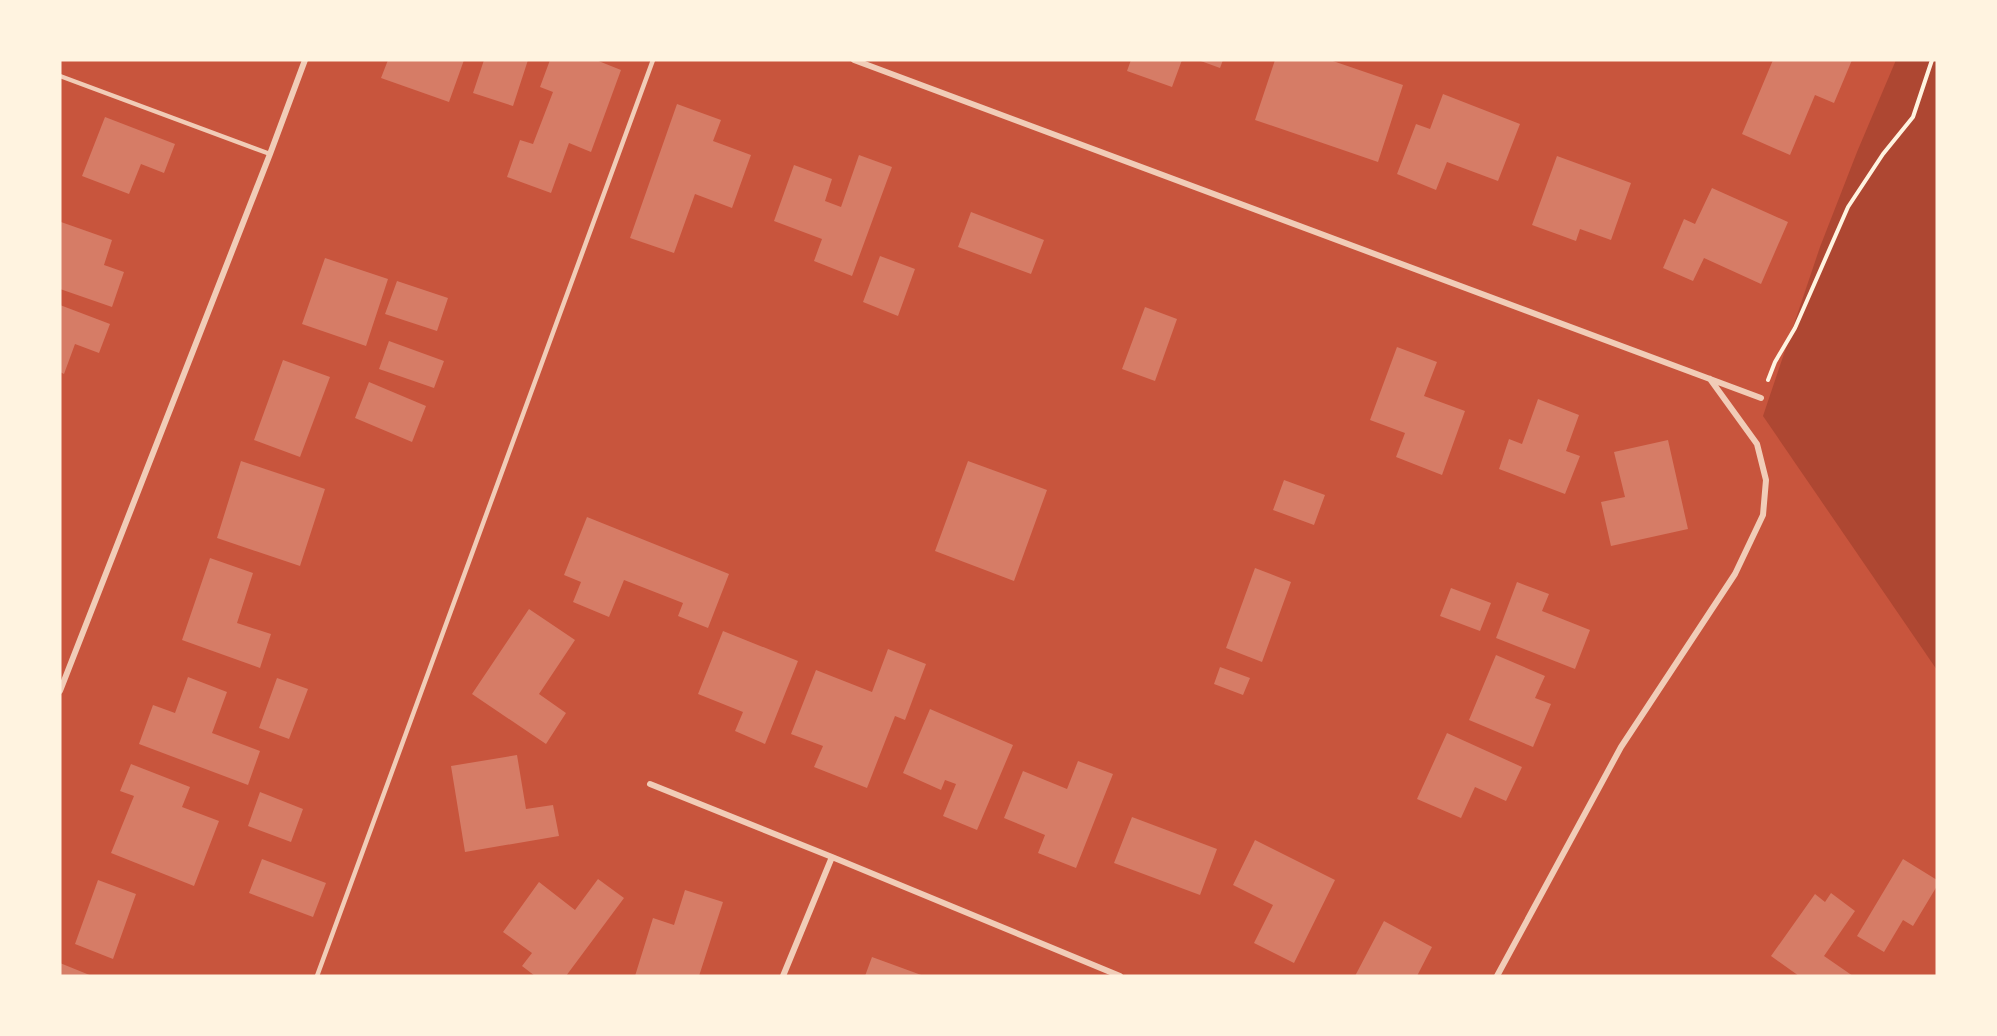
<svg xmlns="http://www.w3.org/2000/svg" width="1997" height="1036" viewBox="0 0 1997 1036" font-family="'Sofia Sans Condensed',sans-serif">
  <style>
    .green { fill: #ae4732 }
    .building { fill: #d67c66 }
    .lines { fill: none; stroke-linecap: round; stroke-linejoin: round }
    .path { stroke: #fff3e0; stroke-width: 4 }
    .service { stroke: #f1ccb7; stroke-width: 4.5 }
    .minor { stroke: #f1ccb7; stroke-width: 6 }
  </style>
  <rect width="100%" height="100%" fill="#c8553d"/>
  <path class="green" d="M1896 60H1937V670L1763 416 1820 247 1857 152Z"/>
  <path class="building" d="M388 60H464L449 102 381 78Z
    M484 60H528L513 106 473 93Z
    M550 60H596L621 70 591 152 569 143 551 193 507 177 520 140 533 144 553 92 540 87Z
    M1131 60H1182L1172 87 1127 71Z
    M1198 60H1223L1220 68Z
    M1275 60H1330L1403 85 1378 162 1255 120Z
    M1773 60H1852L1834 103 1815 95 1790 155 1742 134Z
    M1443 94 1520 124 1498 181 1447 162 1436 190 1397 174 1416 124 1430 129Z
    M677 104 721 120 713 141 751 155 732 208 695 194 674 253 630 238Z
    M105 117 175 144 164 173 141 164 129 194 82 176Z
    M859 155 892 167 852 276 814 261 822 239 774 221 794 165 832 179 825 201 841 207Z
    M1557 156 1631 183 1611 240 1580 229 1576 241 1532 225Z
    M1712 188 1788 222 1761 284 1704 258 1693 281 1663 268 1684 219 1695 224Z
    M971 212 1044 240 1031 274 958 247Z
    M61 222 112 240 104 265 124 272 112 307 60 289Z
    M880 256 915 269 898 316 863 302Z
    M325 258 388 279 366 346 302 324Z
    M397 281 448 298 437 331 385 314Z
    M60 305 110 324 99 353 75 344 64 374 60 372Z
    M1145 307 1177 319 1155 381 1122 369Z
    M389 341 444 361 434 388 379 369Z
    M1397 347 1437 362 1424 396 1465 411 1442 475 1396 457 1405 433 1370 420Z
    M283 360 330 377 300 457 254 440Z
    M369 382 426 406 412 442 355 418Z
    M1538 399 1579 415 1566 451 1580 456 1565 494 1499 469 1509 439 1522 444Z
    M1668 440 1688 529 1611 546 1601 502 1625 497 1614 452Z
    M241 461 325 489 300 566 217 538Z
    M968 461 1047 490 1014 581 935 551Z
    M1284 480 1325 495 1314 525 1273 510Z
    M587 517 729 574 708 628 678 616 683 603 624 580 609 617 573 602 581 582 564 575Z
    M210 558 253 573 237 623 271 634 260 668 182 640Z
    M1255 568 1291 582 1262 662 1226 648Z
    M1517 582 1549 594 1542 611 1590 630 1575 669 1496 638Z
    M1451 588 1491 603 1480 631 1440 616Z
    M529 609 575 640 539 694 566 713 546 744 472 694Z
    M723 631 798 661 765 744 735 731 743 712 698 694Z
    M888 649 926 664 905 720 895 716 867 788 814 767 823 746 791 734 816 670 872 692Z
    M1496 655 1545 676 1535 698 1551 704 1533 747 1469 720Z
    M1220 667 1250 678 1243 695 1214 684Z
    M188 677 227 692 212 733 260 751 248 785 139 744 153 705 175 713Z
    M277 678 308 689 289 739 259 728Z
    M930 709 1013 745 977 830 943 816 956 784 945 780 941 790 903 773Z
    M1447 733 1522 767 1506 801 1475 787 1461 818 1417 799Z
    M517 755 526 809 553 805 559 836 465 852 451 766Z
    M1078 761 1113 774 1076 868 1038 853 1045 835 1004 818 1023 771 1067 789Z
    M131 764 190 787 182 807 219 821 194 886 111 853 134 796 120 791Z
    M260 792 303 809 291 842 248 826Z
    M1132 817 1217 849 1200 895 1114 863Z
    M1255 840 1335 880 1294 963 1254 943 1273 905 1233 885Z
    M262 859 326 883 313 917 249 893Z
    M1903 859 1937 880V886L1913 926 1903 920 1884 952 1857 936Z
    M598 879 624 898 566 976H535L522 966 532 953 503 932 539 882 575 910Z
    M98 880 136 894 113 959 75 944Z
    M685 890 723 902 699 976H635L653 918 674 925Z
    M1831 893 1855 911 1824 956 1853 976H1799L1771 956 1815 894 1825 902Z
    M1384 921 1432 947 1417 976H1355Z
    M872 957 924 976H865Z
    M60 963 92 976H60Z"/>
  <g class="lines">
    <path class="path" d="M1768 380 1775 362 1795 328 1848 207 1883 154 1913 117 1932 60"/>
    <path class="service" d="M60 76 270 154
      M317 976 653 60"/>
    <path class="minor" d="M854 60 1761 398
      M60 691 270 154 305 60
      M650 784 832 857
      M783 976 832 857 1120 976
      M1497 976 1621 747 1735 574 1763 515 1766 480 1757 444 1710 379"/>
  </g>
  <rect width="1997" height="1036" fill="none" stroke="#fff3e0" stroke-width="123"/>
</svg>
